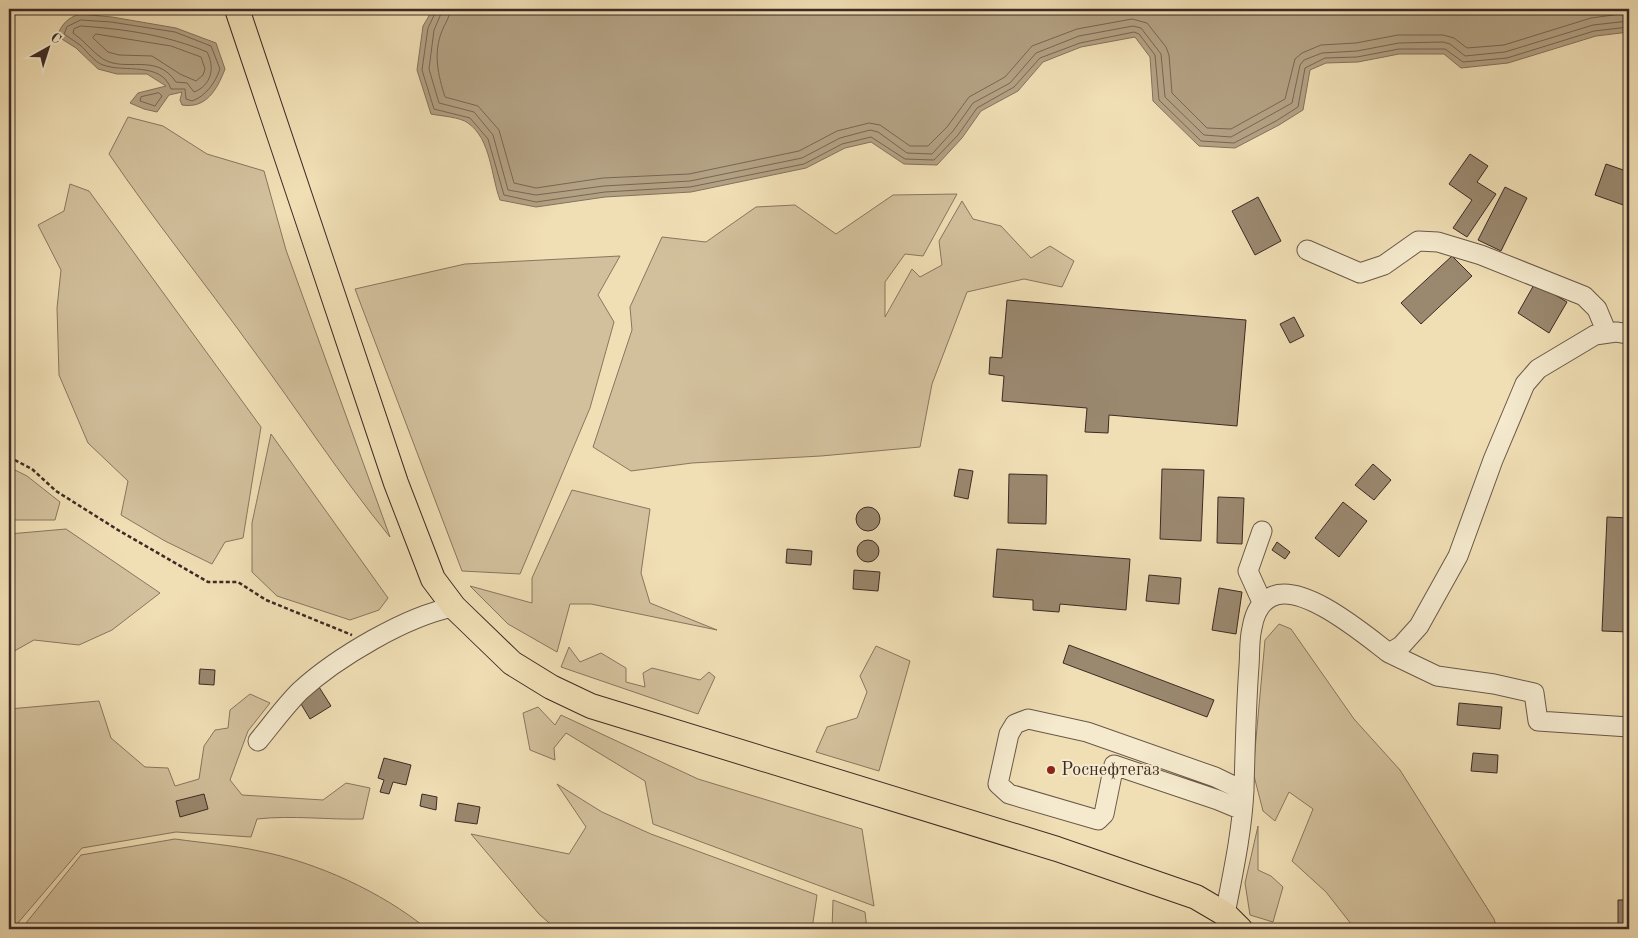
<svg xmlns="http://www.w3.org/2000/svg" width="1638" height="938" viewBox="0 0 1638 938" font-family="'Old Standard TT',serif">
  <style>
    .green { fill: #d2c09c; stroke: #887660 }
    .water { fill: #b3a183; stroke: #84725d }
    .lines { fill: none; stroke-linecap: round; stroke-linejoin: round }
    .shore { stroke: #786654; stroke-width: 1 }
    .building { fill: #9a886f; stroke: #3d2b25 }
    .minor-casing { stroke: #6a5849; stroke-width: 21 }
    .major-casing { stroke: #3d2b25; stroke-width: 26 }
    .path { stroke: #3d2b25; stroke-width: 2.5; stroke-dasharray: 4 2.5; stroke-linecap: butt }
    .minor { stroke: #f5eace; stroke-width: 19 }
    .major { stroke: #f0deb4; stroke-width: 24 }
    .poi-dot { fill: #8f2418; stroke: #f5eace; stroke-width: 2 }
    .labels { text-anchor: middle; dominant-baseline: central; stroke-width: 4; stroke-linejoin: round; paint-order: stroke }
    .poi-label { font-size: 18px; fill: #3d2b25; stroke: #f5eace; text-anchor: start }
  </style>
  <rect width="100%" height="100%" fill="#f0deb4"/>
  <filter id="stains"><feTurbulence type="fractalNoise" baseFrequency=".004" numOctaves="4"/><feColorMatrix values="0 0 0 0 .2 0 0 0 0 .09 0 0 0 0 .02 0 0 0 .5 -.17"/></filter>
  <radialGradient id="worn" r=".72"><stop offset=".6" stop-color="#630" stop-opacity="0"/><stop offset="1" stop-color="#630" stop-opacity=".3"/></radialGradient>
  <path class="green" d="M128 117 163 126 207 154 264 171 286 250 390 537C340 476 298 410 251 347 204 282 154 220 109 154Z
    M70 184 89 191 261 427 243 538 225 542 212 564 165 541 121 515 128 481 88 443 59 375 57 308 61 270 38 225 64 211Z
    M957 194 923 256 905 254 885 282V317L912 269 920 277 942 265 939 241 962 201 973 219 1001 226 1031 258 1050 246 1074 261 1062 287 1024 279 967 292 932 384 920 447 821 456 692 463 631 471 593 447 632 330 630 307 662 237 706 242 756 207 795 205 836 234 893 195Z
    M620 256 598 295 614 322 590 408 520 574 462 571 355 289 465 264Z
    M271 434 388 598 379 610 350 620 277 596 252 572V523Z
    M9 467 27 476 60 502 55 520H9Z
    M572 490 650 509 641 573 650 603 717 630 591 604H570L557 652 508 624 470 586 532 603V578Z
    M66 529 160 593 112 630 79 645 34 640 9 654V534Z
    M1279 624 1291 629 1354 719 1400 770 1494 919 1497 929H1355L1326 892 1292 861 1313 809 1289 792 1275 821 1263 811 1253 772 1265 640Z
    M876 646 910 661 879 771 816 752 827 727 857 718 867 692 860 676Z
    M569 647 580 662 601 653 626 668V682L645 687 643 673 652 668 700 680 709 672 715 677 698 714 561 667Z
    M250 694 270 703 248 731 230 780 242 795 323 800 346 783 370 788 363 819C328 820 292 815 257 819L251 837 176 832 82 848 17 924 9 920V709L99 701 111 738 145 767 168 768 175 786 199 779 204 746 215 730 228 728 230 710Z
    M538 707 555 725 561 715 698 779 862 829 874 906 653 824 645 781 566 733 554 748 555 760 530 750 523 713Z
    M557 784 602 812 651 834 817 895 812 929H556L539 914 471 834 569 854 586 827Z
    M1258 826V870L1271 876 1283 887 1273 922 1250 915 1245 883Z
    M175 839C203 843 232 845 259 851 316 862 382 892 427 929L22 928 81 855Z
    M833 900 865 912 867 929H832Z"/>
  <path class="water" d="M433 9H1629V32L1596 36 1508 63 1461 68 1444 54H1399L1358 62 1326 63 1310 70 1303 110 1279 125 1235 148 1199 146 1153 101 1150 57 1135 37 1081 47 1043 62 1018 91 981 111 962 138 937 165 904 164 871 142 845 148 806 168 691 192 605 197 536 207 500 200C491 176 491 139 468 123 460 117 441 116 431 114L417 70 423 26Z
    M80 14 112 17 176 28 216 43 225 69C217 90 206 109 182 105L180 100 182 92 169 95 157 112 144 109 130 103 138 93 166 86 147 74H117L98 69 76 48 57 36C62 24 67 18 80 14Z"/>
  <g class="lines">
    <path class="shore" d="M437 9 428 28 422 70 434 109 470 118 488 139 504 195 536 202 605 192 690 187 804 164 842 144 871 137 905 159 934 160 958 135 977 108 1014 87 1040 58 1080 43 1134 32 1139 34 1155 55 1159 100 1201 141 1234 143 1276 121 1298 107 1305 68 1325 58 1357 57 1399 49H1445L1463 62 1507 58 1594 31 1629 27
      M443 9 434 30 429 69 439 103 474 112 493 135 508 190 536 195 604 186 690 181 802 158 840 138 870 130 878 132 907 153 932 154 953 131 973 103 1010 83 1036 53 1079 36 1133 26 1141 28 1161 54 1165 97 1204 135 1231 137 1292 103 1300 65 1304 60 1322 53 1357 51 1399 43 1443 42 1450 44 1465 56 1505 52 1593 25 1629 21
      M450 9C450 18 445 23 442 31 433 53 438 75 445 97L478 106 499 130 514 183 536 188 603 178 689 174 799 151 837 131 869 123 880 125 910 146H928L947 127 969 97 1005 77 1032 46 1077 29 1132 19 1147 23 1166 47 1169 55 1172 93 1207 128 1231 129 1285 99 1295 59 1302 53 1321 45 1356 43 1398 35H1443L1454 38 1467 48 1504 45 1591 18 1629 13
      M81 20 111 22 175 32 211 46 220 69C215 83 206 96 192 101L186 99 185 89H171C161 61 125 73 103 65 94 62 87 51 80 45 75 41 69 38 64 34L67 27Z
      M81 26C124 29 167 35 207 52 215 67 212 85 194 92L187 83 176 82C156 52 126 73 103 59 92 52 84 40 73 33L74 29Z
      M96 34 171 46 201 57 205 69 203 75 196 81 180 74 152 56 119 55 108 52 93 38Z
      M159 93 162 96 155 106 140 101 141 97Z"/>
  </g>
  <path class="building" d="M1470 154 1488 166 1477 182 1496 194 1467 237 1453 228 1472 200 1449 184Z
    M1606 164 1629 172V207L1595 195Z
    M1505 187 1527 198 1501 251 1478 240Z
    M1258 197 1281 241 1255 255 1232 211Z
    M1452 256 1472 276 1421 324 1401 303Z
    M1535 283 1567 302 1549 333 1518 313Z
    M1007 300 1246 320 1237 426 1109 415 1108 433 1085 432 1087 408 1002 401 1004 376 989 374 990 357 1002 358Z
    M1294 317 1304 336 1290 343 1280 324Z
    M1373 464 1391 480 1374 500 1355 485Z
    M959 469 973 471 968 499 954 496Z
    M1162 469 1204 470 1201 541 1160 539Z
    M1009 474 1047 475 1046 524 1008 523Z
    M1218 497 1244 498 1242 544 1217 543Z
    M1343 502 1367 521 1339 557 1315 538Z
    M856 519a12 12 0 1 1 24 0a12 12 0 1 1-24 0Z
    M1607 517 1629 518V632L1602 631Z
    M857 551a11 11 0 1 1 22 0a11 11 0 1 1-22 0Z
    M1277 542 1290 552 1285 559 1272 550Z
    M787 549 812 551 811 565 786 563Z
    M997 549 1130 559 1126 610 1060 604 1059 612 1033 610V600L993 597Z
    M854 570 880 572 878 591 853 589Z
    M1149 575 1181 578 1179 604 1146 601Z
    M1219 588 1242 592 1236 634 1212 630Z
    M1069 645 1214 700 1207 717 1063 663Z
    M200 669 215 670 214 685 199 684Z
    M319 687 331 706 310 719 298 699Z
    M1459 703 1502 707 1500 729 1457 725Z
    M1473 753 1498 755 1497 773 1471 771Z
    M384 758 411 765 406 785 393 782 389 794 380 792 384 780 378 778Z
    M204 794 208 809 180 817 176 801Z
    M422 794 437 797 436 810 420 806Z
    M458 803 480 807 477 824 455 821Z
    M1618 900H1629V928L1618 927Z"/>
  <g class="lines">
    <g class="minor-casing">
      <path id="minor" d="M1307 250 1360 273 1384 265 1418 241 1438 242 1481 255 1584 296 1597 309 1607 333
        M1262 531 1248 571 1262 602
        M1389 653 1437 676 1494 684 1534 693 1538 721 1629 727
        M258 741C272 724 285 706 300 691 336 658 406 616 454 607
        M1242 810 1218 800 1114 765 1104 814 1098 820 1009 794 998 784 1009 734 1015 724 1028 719 1087 732 1215 777 1244 791
        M1225 914C1233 873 1242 832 1244 790 1245 749 1246 707 1249 666 1250 653 1249 640 1252 628 1254 616 1259 603 1271 597 1302 581 1365 635 1389 653L1401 646 1419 626 1458 556 1493 460 1525 384 1538 369 1595 335 1616 332 1629 334"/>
    </g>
    <g class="major-casing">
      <path id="major" d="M237 9 396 483 433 579 454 607 512 663 551 687 591 706 1057 849 1196 897 1225 914 1240 929"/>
    </g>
    <path class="path" d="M9 457 32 469 56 491 118 530 208 582H238L266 600 352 635"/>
    <use href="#minor" class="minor"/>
    <use href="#major" class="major"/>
  </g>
  <circle class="poi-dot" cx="1051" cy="770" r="5"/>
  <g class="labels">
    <g class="poi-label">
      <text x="1061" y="770">Роснефтегаз</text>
    </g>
  </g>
  <rect width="1638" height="938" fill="none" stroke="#f0deb4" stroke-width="30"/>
  <rect x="10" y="10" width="1618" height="918" fill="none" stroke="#3d2b25" stroke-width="2.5"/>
  <rect x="15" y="15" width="1608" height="908" fill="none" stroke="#3d2b25"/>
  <g transform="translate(48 48) rotate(39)" stroke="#f5eace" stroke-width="4" paint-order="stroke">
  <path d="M0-4L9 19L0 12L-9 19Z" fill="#3d2b25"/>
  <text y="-8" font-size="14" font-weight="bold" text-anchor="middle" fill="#3d2b25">С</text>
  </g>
  <rect width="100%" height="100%" filter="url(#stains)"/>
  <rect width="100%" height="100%" fill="url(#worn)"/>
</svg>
